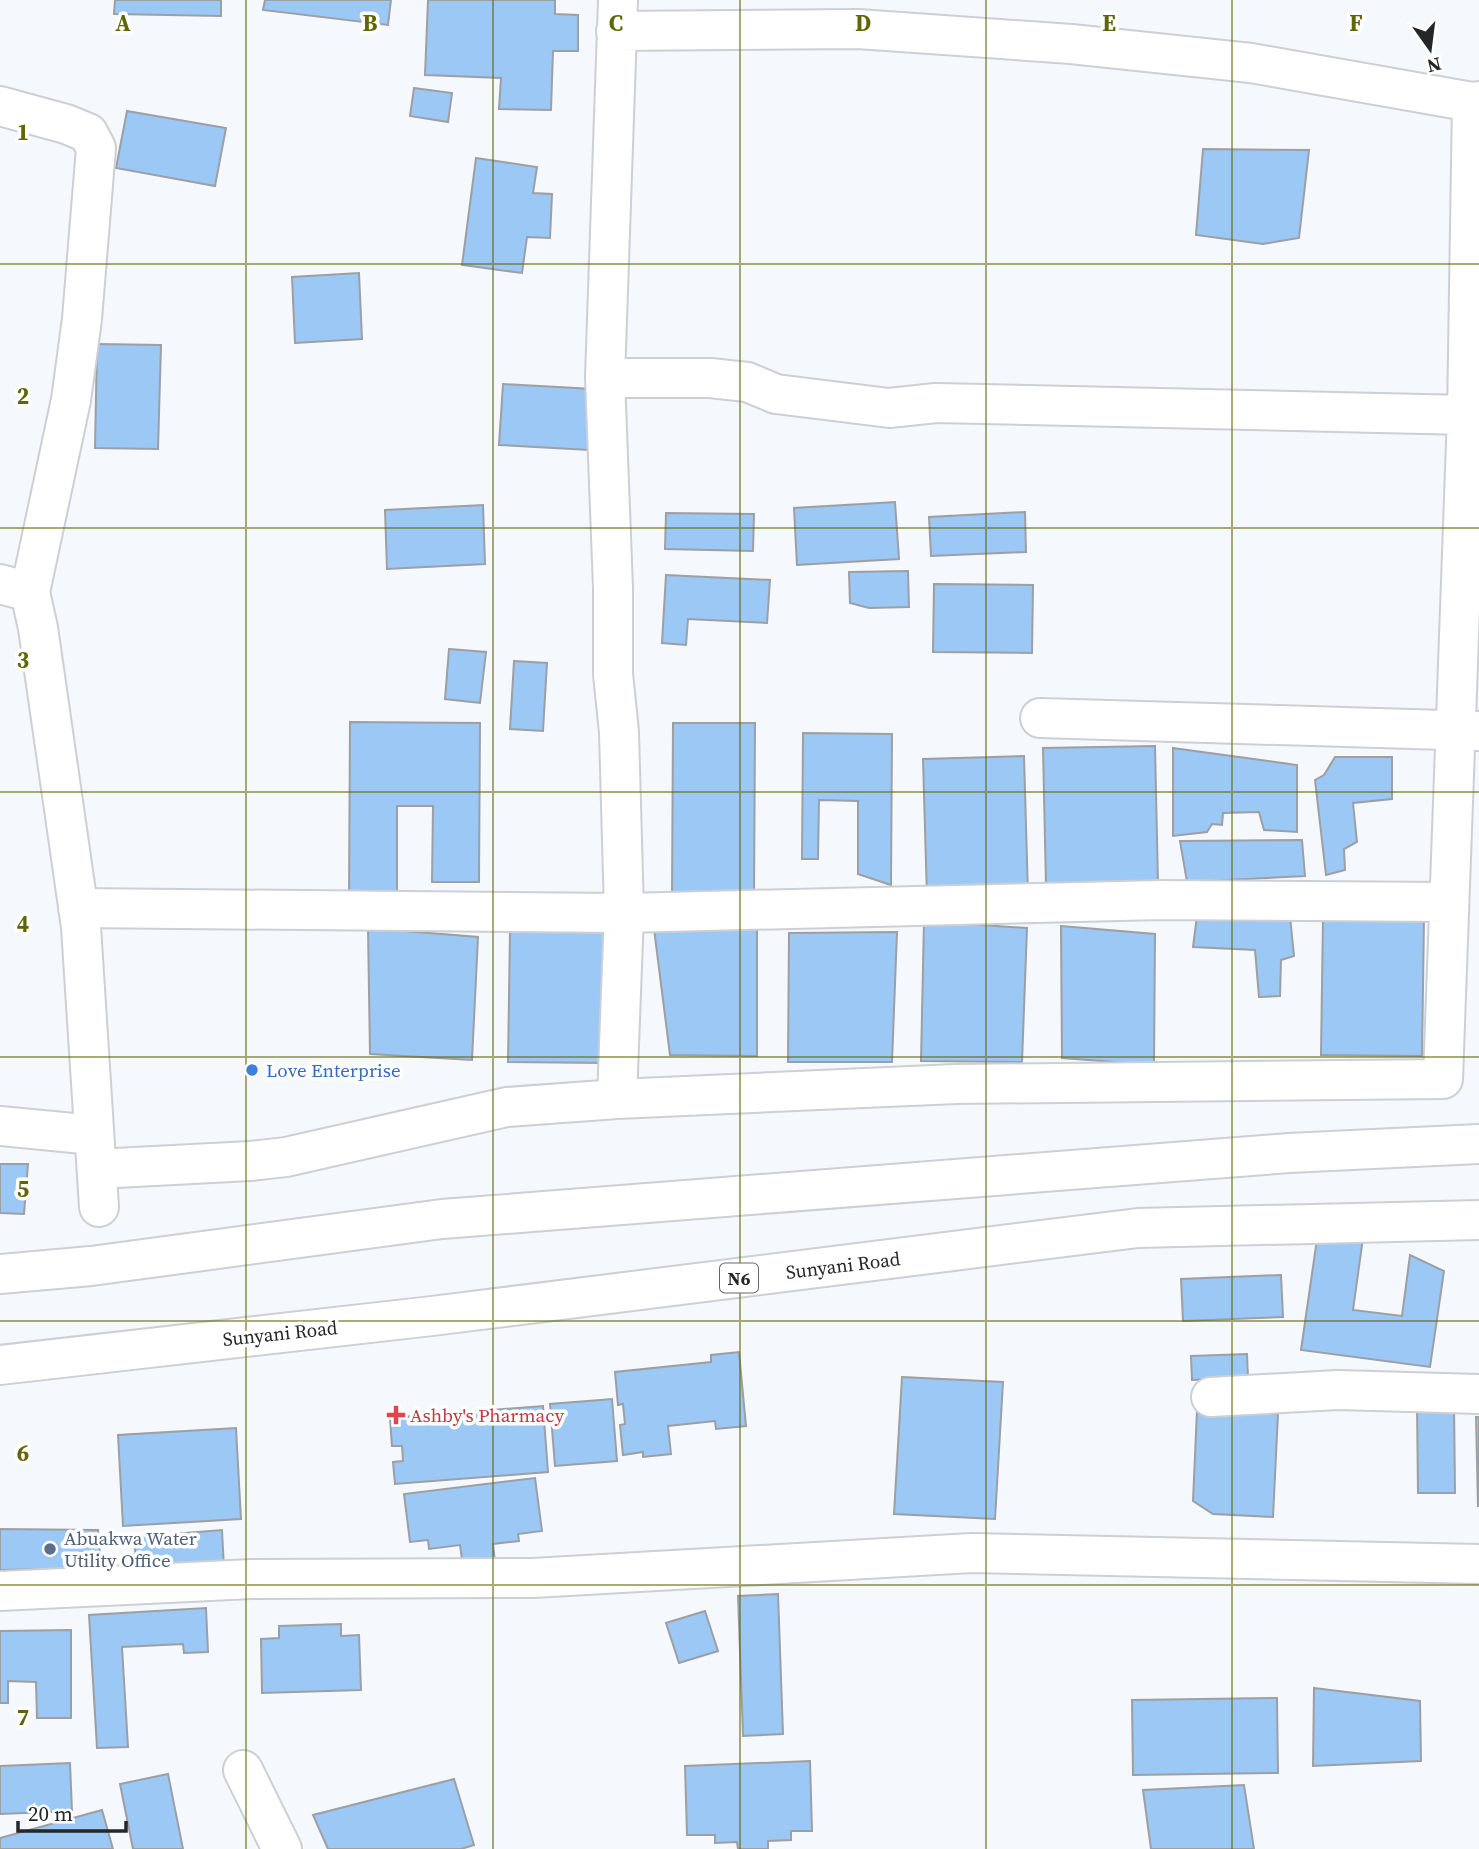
<svg xmlns="http://www.w3.org/2000/svg" width="1479" height="1849" viewBox="0 0 1479 1849" font-family="'Source Serif 4',serif">
  <style>
    .building { fill: #9cc8f5; stroke: #9c9fa3; stroke-width: 2 }
    .lines { fill: none; stroke-linecap: round; stroke-linejoin: round }
    .street-casing { stroke: #ccd0d4; stroke-width: 42 }
    .primary-casing { stroke: #ccd0d4; stroke-width: 42 }
    .street { stroke: #fff; stroke-width: 38 }
    .primary { stroke: #fff; stroke-width: 38 }
    .grid { fill: none; stroke: #606603; stroke-width: 2; stroke-opacity: 0.55 }
    .shop-dot { fill: #3f7fe0; stroke: #fff; stroke-width: 2.5 }
    .health-dot { fill: #e0444e; stroke: #fff; stroke-width: 2.5 }
    .service-dot { fill: #5c6f8a; stroke: #fff; stroke-width: 2.5 }
    .labels { text-anchor: middle; dominant-baseline: central; stroke-width: 7; stroke-linejoin: round; paint-order: stroke }
    .shield { fill: #fff; stroke: #666768; stroke-width: 2 }
    .shield-label { font-size: 18px; font-weight: bold; fill: #242627 }
    .shop-label { font-size: 19px; fill: #366cbe; stroke: #fff; text-anchor: start }
    .street-label { font-size: 19px; fill: #242627; stroke: #fff }
    .health-label { font-size: 19px; fill: #be3a42; stroke: #fff; text-anchor: start }
    .service-label { font-size: 19px; fill: #4e5e75; stroke: #fff; text-anchor: start }
    .grid-label { font-size: 23px; text-anchor: middle; font-weight: bold; fill: #606603; stroke: #fff; stroke-width: 7; stroke-linejoin: round; paint-order: stroke }
  </style>
  <rect width="100%" height="100%" fill="#f5f8fc"/>
  <path class="building" d="M115 0H221V16L114 14Z
    M265 0H391L388 25 263 10Z
    M428 0H555V14L578 15V51H553L551 110 499 109 501 78 425 75Z
    M414 88 452 93 448 122 410 116Z
    M127 111 226 128 215 186 116 168Z
    M1203 149 1309 150 1299 238 1263 244 1196 235Z
    M476 158 537 167 533 193 552 194 550 238 527 237 522 273 462 265Z
    M359 273 362 339 295 343 292 277Z
    M97 344 161 345 158 449 95 448Z
    M503 384 593 389 589 450 499 445Z
    M895 502 899 559 797 565 794 508Z
    M483 505 485 564 387 569 385 510Z
    M1025 512 1026 552 931 556 929 517Z
    M666 513 754 514 753 551 665 549Z
    M908 571 909 607 869 608 850 603 849 572Z
    M666 575 770 580 767 623 688 619 686 645 662 643Z
    M934 584 1033 585 1032 653 933 652Z
    M449 649 486 652 480 703 445 699Z
    M514 661 547 663 543 731 510 729Z
    M350 722 480 723 479 882H432L433 806H397V902H349Z
    M673 723H755L754 899 672 898Z
    M803 733 892 734 891 885 858 874V801L819 800 818 859H802Z
    M1155 746 1158 883 1046 886 1043 748Z
    M1173 748 1297 765V832L1264 830 1259 812 1223 813 1222 825 1212 824 1207 832 1173 836Z
    M1024 756 1028 895 927 898 923 759Z
    M1335 757H1392V799L1353 803 1357 842 1344 849 1345 870 1326 875 1315 780 1324 775Z
    M1302 840 1305 876 1187 882 1180 841Z
    M1197 916H1290L1294 956 1281 960 1280 996 1259 997 1255 950 1193 947Z
    M1323 917 1424 918 1422 1056 1321 1055Z
    M924 921 1027 928 1022 1062 921 1061Z
    M757 925V1056L670 1055 654 929Z
    M1061 926 1155 934 1154 1065 1062 1058Z
    M368 928 478 937 472 1060 370 1054Z
    M510 931 604 932 602 1063 508 1062Z
    M897 932 892 1062H788L789 933Z
    M0 1164H28L24 1214 0 1213Z
    M1318 1232 1363 1238 1353 1310 1402 1316 1410 1255 1444 1271 1430 1367 1301 1350Z
    M1281 1275 1283 1317 1183 1321 1181 1279Z
    M739 1352 746 1426 716 1429 715 1421 668 1426 671 1454 643 1457V1452L623 1455 620 1425 625 1424 623 1404 618 1405 615 1372 711 1362V1355Z
    M1247 1354 1248 1378 1192 1380 1191 1356Z
    M902 1377 1003 1382 995 1519 894 1514Z
    M612 1399 617 1461 555 1466 550 1404Z
    M1454 1403 1455 1493H1418L1417 1404Z
    M543 1406 548 1472 395 1484 393 1462 403 1461 402 1446H392L390 1418Z
    M1197 1410 1278 1414 1273 1517 1213 1514 1193 1501Z
    M1476 1417H1479V1506H1478Z
    M236 1428 241 1519 123 1526 118 1435Z
    M535 1478 542 1531 518 1534 519 1541 493 1544 495 1562 463 1566 460 1545 429 1549 428 1540 410 1542 404 1494Z
    M0 1529 98 1530 101 1568 0 1570Z
    M222 1530 224 1568 137 1574 134 1537Z
    M778 1594 783 1734 743 1736 738 1596Z
    M206 1608 208 1652 184 1653 183 1644 122 1647 128 1747 97 1748 89 1615Z
    M705 1611 718 1651 679 1663 666 1623Z
    M341 1624V1636L359 1635 361 1690 262 1693 261 1639 279 1638V1626Z
    M71 1630V1718H37L36 1682 8 1681V1703H0V1631Z
    M1314 1688 1420 1701 1421 1761 1313 1766Z
    M1277 1698 1278 1773 1133 1775 1132 1700Z
    M810 1761 812 1831H791V1840L768 1841V1849H738L737 1842 715 1843V1835H687L685 1766Z
    M70 1763 72 1811 0 1814V1766Z
    M168 1774 183 1849H133L120 1784Z
    M454 1779 474 1845 461 1849H328L313 1815Z
    M1244 1785 1254 1849H1151L1143 1790Z
    M102 1810 113 1849H0V1838Z"/>
  <g class="lines">
    <g class="street-casing">
      <path id="street" d="M616 31 858 29 1071 44 1251 63 1472 102 1479 101
        M0 106 66 124 88 133 96 148 82 319 71 400 30 592
        M605 378H710L747 382 776 394 889 408 936 403 1467 415
        M0 584 30 592 38 628 81 927 99 1207
        M1040 718 1479 731
        M78 908 624 913 1161 900 1449 902
        M617 1099 624 913 619 732 613 674V588L605 378 618 0
        M0 1126 94 1135
        M97 1169 250 1161 286 1157 507 1107 617 1099 956 1084 1443 1079 1467 415 1472 102
        M1211 1397 1338 1390 1479 1394
        M0 1591 252 1579 533 1578 972 1553 1479 1564
        M243 1770 282 1849"/>
    </g>
    <g class="primary-casing">
      <path id="primary" d="M0 1274 91 1266 442 1219 1289 1153 1479 1144
        M0 1365 432 1316 1138 1228 1479 1220"/>
    </g>
    <use href="#street" class="street"/>
    <use href="#primary" class="primary"/>
  </g>
  <path class="grid" d="M246 0V1849M493 0V1849M740 0V1849M986 0V1849M1232 0V1849M0 264H1479M0 528H1479M0 792H1479M0 1057H1479M0 1321H1479M0 1585H1479"/>
  <circle class="shop-dot" cx="252" cy="1070" r="7"/>
  <path class="health-dot" d="M392.5 1404.5h7v7h7v7h-7v7h-7v-7h-7v-7h7z"/>
  <circle class="service-dot" cx="50" cy="1549" r="7"/>
  <g class="labels">
    <rect class="shield" x="720" y="1263.5" width="38" height="29" rx="5"/>
    <g class="shield-label">
      <text x="739" y="1278">N6</text>
    </g>
    <g class="shop-label">
      <text x="266" y="1070">Love Enterprise</text>
    </g>
    <g class="street-label">
      <text transform="translate(843 1265) rotate(-7)">Sunyani Road</text>
      <text transform="translate(280 1333) rotate(-6)">Sunyani Road</text>
    </g>
    <g class="health-label">
      <text x="410" y="1415">Ashby's Pharmacy</text>
    </g>
    <g class="service-label">
      <text x="64" y="1538">Abuakwa Water<tspan x="64" dy="22">Utility Office</tspan></text>
    </g>
  </g>
  <g class="grid-label">
    <text x="123" y="31">A</text>
    <text x="370" y="31">B</text>
    <text x="616" y="31">C</text>
    <text x="863" y="31">D</text>
    <text x="1109" y="31">E</text>
    <text x="1356" y="31">F</text>
    <text x="23" y="140">1</text>
    <text x="23" y="404">2</text>
    <text x="23" y="668">3</text>
    <text x="23" y="932">4</text>
    <text x="23" y="1197">5</text>
    <text x="23" y="1461">6</text>
    <text x="23" y="1725">7</text>
  </g>
  <g transform="translate(1430 49) rotate(166)" stroke="#ffffff" stroke-width="5" paint-order="stroke">
  <path d="M0-5L12 26L0 18L-12 26Z" fill="#242627"/>
  <text y="-10" font-size="19" font-weight="bold" text-anchor="middle" fill="#242627">N</text>
  </g>
  <path d="M18 1821v10h108v-10" fill="none" stroke="#242627" stroke-width="3.5"/>
  <text x="28" y="1821" font-size="21" fill="#242627" stroke="#ffffff" stroke-width="5" paint-order="stroke">20 m</text>
</svg>
